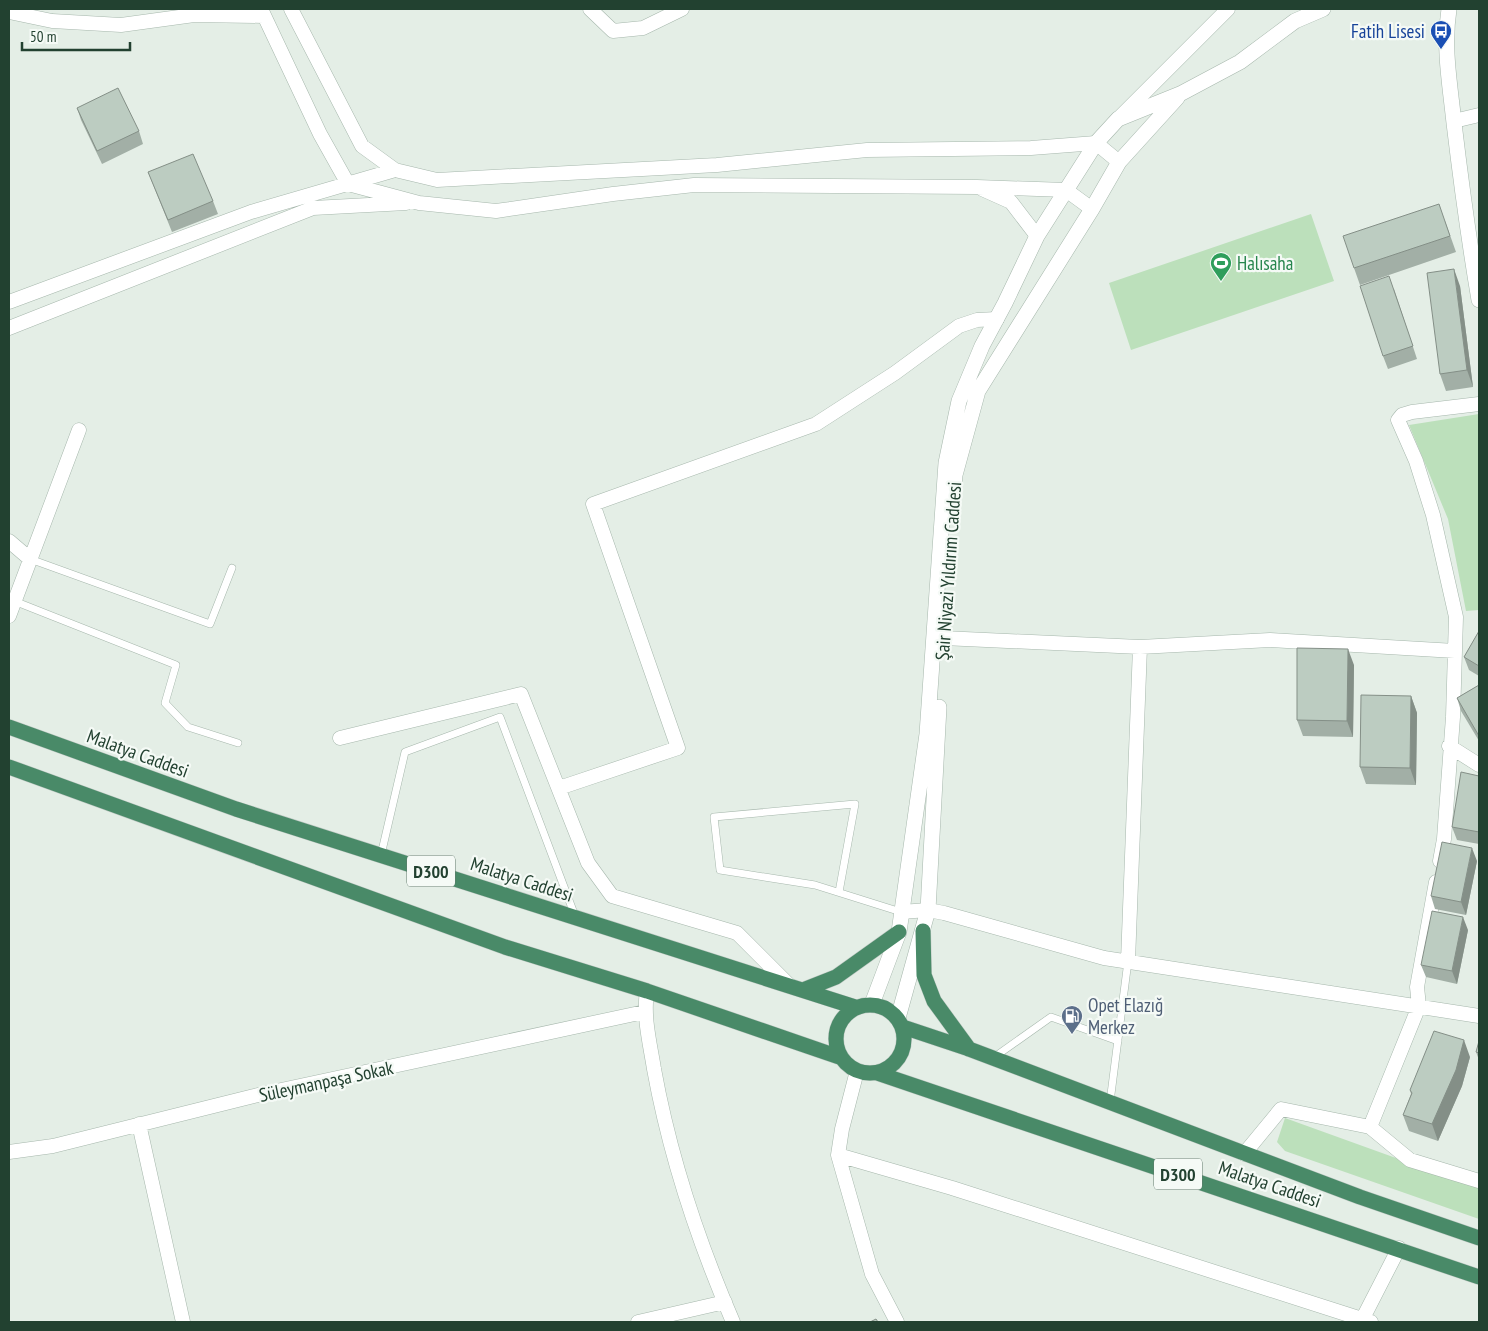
<svg xmlns="http://www.w3.org/2000/svg" width="1488" height="1331" viewBox="0 0 1488 1331" font-family="'PT Sans Narrow',sans-serif">
  <style>
    .green { fill: #bce0bb }
    .lines { fill: none; stroke-linecap: round; stroke-linejoin: round }
    .service-casing { stroke: #a6b7ac; stroke-width: 8 }
    .minor-casing { stroke: #a6b7ac; stroke-width: 15 }
    .tertiary-casing { stroke: #a6b7ac; stroke-width: 16 }
    .trunk-casing { stroke: #c1cac5; stroke-width: 16 }
    .service { stroke: #fff; stroke-width: 7 }
    .minor { stroke: #fff; stroke-width: 14 }
    .tertiary { stroke: #fff; stroke-width: 15 }
    .trunk { stroke: #498a68; stroke-width: 15 }
    .wall { fill: #a2afa6 }
    .shaded-wall { fill: #848f87 }
    .building { fill: #bcccc1; stroke: #848f87 }
    .labels { text-anchor: middle; dominant-baseline: central; stroke-width: 4.5; stroke-linejoin: round; paint-order: stroke }
    .shield { fill: #f5faf6; stroke: #61786b; stroke-width: 1 }
    .shield-label { font-size: 18px; font-weight: bold; fill: #224130 }
    .transit-label { font-size: 19px; fill: #164399; stroke: #f5faf6; text-anchor: end }
    .leisure-label { font-size: 19px; fill: #27864d; stroke: #f5faf6; text-anchor: start }
    .street-label { font-size: 19px; fill: #224130; stroke: #f5faf6 }
    .service-label { font-size: 19px; fill: #4e5e75; stroke: #f5faf6; text-anchor: start }
  </style>
  <rect width="100%" height="100%" fill="#e4eee6"/>
  <path class="green" d="M1311 214 1334 281 1131 350 1109 283Z
    M1479 414V610L1466 611 1448 519 1409 425Z
    M1285 1118 1479 1188V1219L1285 1151 1277 1142Z"/>
  <g class="lines">
    <g class="service-casing">
      <path id="service" d="M30 559 210 624 232 568
        M14 601 176 665 165 703 188 727 238 743
        M381 855 405 752 500 717 575 916
        M839 892 855 804 714 817 720 870 815 885 901 912
        M993 1058 1051 1017 1118 1041
        M1110 1102 1128 961"/>
    </g>
    <g class="minor-casing">
      <path id="minor" d="M261 9 320 134 348 184 419 203 496 211 613 194 694 185 977 187 1066 190 1092 209
        M291 9 362 146 395 170 437 180 717 165 867 150 1031 148 1096 143 1119 162
        M590 9 613 31 643 28 682 9
        M9 12 52 21 121 25 194 15 264 16
        M1119 118 1228 9
        M1454 121 1479 115
        M982 189 1011 202 1037 236
        M9 302 251 212 395 170
        M9 328 313 208 406 203
        M9 541 30 559
        M9 616 79 430
        M943 638 1140 647 1270 640 1455 651
        M340 738 521 694 588 863 612 896 737 933 789 985
        M1449 746 1479 765
        M559 788 678 748 593 504 816 424 895 373 959 326 977 320 997 319
        M1440 861 1444 839 1453 717 1456 617 1433 515 1416 461 1398 420 1402 415 1412 412 1479 404
        M901 912 928 910 944 913 1104 958 1479 1016
        M1128 961 1140 647
        M647 991C643 1018 650 1043 654 1069 670 1157 698 1241 733 1322
        M857 1071 842 1129 838 1155 872 1274 897 1322
        M139 1124 183 1322
        M1370 1127 1410 1160 1479 1181
        M9 1152 53 1146 254 1096 644 1012
        M1244 1154 1281 1109 1370 1127 1419 1006 1417 987 1436 882
        M838 1155 952 1188 1371 1322
        M638 1322 725 1302
        M1361 1322 1399 1248"/>
    </g>
    <g class="tertiary-casing">
      <path id="tertiary" d="M1449 9C1443 48 1450 84 1454 123 1461 182 1469 241 1479 300
        M954 487 955 475 978 391 1092 209 1119 162 1177 98
        M872 1004 899 932 927 734 946 463 959 401 982 346 1005 303 1037 236 1096 143 1118 119 1180 94 1240 62 1295 21 1323 9
        M898 1018 928 910 939 707"/>
    </g>
    <g class="trunk-casing">
      <path id="trunk" d="M9 727 236 809 855 1007
        M9 767 505 947 647 991 842 1058
        M923 931 924 975 934 1001 969 1049
        M803 990 836 977 899 932
        M836 1039a34 34 0 1 1 68 0a34 34 0 1 1-68 0Z
        M903 1027 969 1049 1360 1197 1479 1238
        M877 1073 1479 1277"/>
    </g>
    <use href="#service" class="service"/>
    <use href="#minor" class="minor"/>
    <use href="#tertiary" class="tertiary"/>
    <use href="#trunk" class="trunk"/>
  </g>
  <path class="wall" d="M77 108 139 131 143 144 102 164 81 120Z
    M148 172 213 201 218 214 172 232Z
    M1445 221 1456 252 1360 285 1354 268Z
    M1460 286 1473 387 1446 391 1440 374Z
    M1394 289 1417 359 1388 369 1383 356Z
    M1479 631V676L1469 670 1464 657Z
    M1354 665 1353 737 1303 736 1297 720Z
    M1479 685V741L1461 711 1457 698Z
    M1411 696 1417 713 1416 785 1366 784 1360 767Z
    M1479 776V844L1457 840 1452 827Z
    M1477 861 1466 915 1435 909 1431 896Z
    M1468 930 1457 984 1426 977 1421 965Z
    M1479 1041V1060L1476 1052Z
    M1470 1057 1462 1086 1438 1141 1409 1131 1403 1115 1411 1094 1410 1090Z"/>
  <path class="shaded-wall" d="M1454 269 1460 286 1473 387 1467 370Z
    M1348 649 1354 665 1353 737 1347 721Z
    M1411 696 1417 713 1416 785 1410 768Z
    M1472 848 1477 861 1466 915 1461 902Z
    M1463 917 1468 930 1457 984 1452 971Z
    M1464 1040 1470 1057 1462 1086 1438 1141 1432 1124Z"/>
  <path class="building" d="M118 88 139 131 97 151 77 108Z
    M193 154 213 201 168 220 148 172Z
    M1439 204 1450 236 1354 268 1343 236Z
    M1454 269 1467 370 1440 374 1427 273Z
    M1389 276 1413 346 1383 356 1360 286Z
    M1479 631V666L1464 657Z
    M1297 648 1348 649 1347 721 1297 720Z
    M1479 685V736L1457 698Z
    M1361 695 1411 696 1410 768 1360 767Z
    M1461 772 1479 776V832L1452 827Z
    M1442 842 1472 848 1461 902 1431 896Z
    M1432 911 1463 917 1452 971 1421 965Z
    M1434 1031 1464 1040 1456 1070 1432 1124 1403 1115 1412 1093 1410 1090Z
    M1479 1041V1053L1476 1052Z
    M876 1319 878 1322H870Z"/>
  <defs>
    <g id="bus-pin" transform="scale(1.125)"><path d="M0 17L-7.5 6A9.5 9.5 0 1 1 7.5 6Z" fill="#1a4fb4" stroke="#f5faf6"/><path d="M-5-6H5V4H4V6H2V4H-2V6H-4V4H-5ZM-3.5-4V0h7V-4ZM-3.5 1.2v1.5H-2V1.2ZM2 1.2v1.5H3.5V1.2Z" fill="#fff"/></g>
    <g id="stadium-pin" transform="scale(1.125)"><path d="M0 17L-7.5 6A9.5 9.5 0 1 1 7.5 6Z" fill="#2e9e5b" stroke="#f5faf6"/><path d="M0-5a6.5 5 0 1 0 0 10a6.5 5 0 1 0 0-10ZM-3.5-1.8h7v3.6h-7Z" fill="#fff"/></g>
    <g id="fuel-pin" transform="scale(1.125)"><path d="M0 17L-7.5 6A9.5 9.5 0 1 1 7.5 6Z" fill="#5c6f8a" stroke="#f5faf6"/><path d="M-5.5-6h7V0h2V4h1.3V-2.5L3-4.5l.8-.8L6-3V5H2.5V1h-1V6h-7ZM-4.2-4.7v3.2H.2V-4.7Z" fill="#fff"/></g>
  </defs>
  <g fill-rule="evenodd">
    <use href="#bus-pin" x="1441" y="31"/>
    <use href="#stadium-pin" x="1221" y="263"/>
    <use href="#fuel-pin" x="1072" y="1016"/>
  </g>
  <g class="labels">
    <g class="shield">
      <rect x="407" y="855.5" width="48" height="31" rx="4"/>
      <rect x="1154" y="1158.5" width="48" height="31" rx="4"/>
    </g>
    <g class="shield-label">
      <text x="431" y="871">D300</text>
      <text x="1178" y="1174">D300</text>
    </g>
    <g class="transit-label">
      <text x="1425" y="31">Fatih Lisesi</text>
    </g>
    <g class="leisure-label">
      <text x="1237" y="263">Halısaha</text>
    </g>
    <g class="street-label">
      <text transform="translate(948 571) rotate(-86)">Şair Niyazi Yıldırım Caddesi</text>
      <text transform="translate(138 753) rotate(20)">Malatya Caddesi</text>
      <text transform="translate(522 879) rotate(18)">Malatya Caddesi</text>
      <text transform="translate(326 1081) rotate(-12)">Süleymanpaşa Sokak</text>
      <text transform="translate(1270 1184) rotate(19)">Malatya Caddesi</text>
    </g>
    <g class="service-label">
      <text x="1088" y="1005">Opet Elazığ<tspan x="1088" dy="22">Merkez</tspan></text>
    </g>
  </g>
  <rect width="1488" height="1331" fill="none" stroke="#224130" stroke-width="20"/>
  <path d="M22 42v8h108v-8" fill="none" stroke="#224130" stroke-width="2.5"/>
  <text x="30" y="42" font-size="15" fill="#224130" stroke="#f5faf6" stroke-width="4" paint-order="stroke">50 m</text>
</svg>
